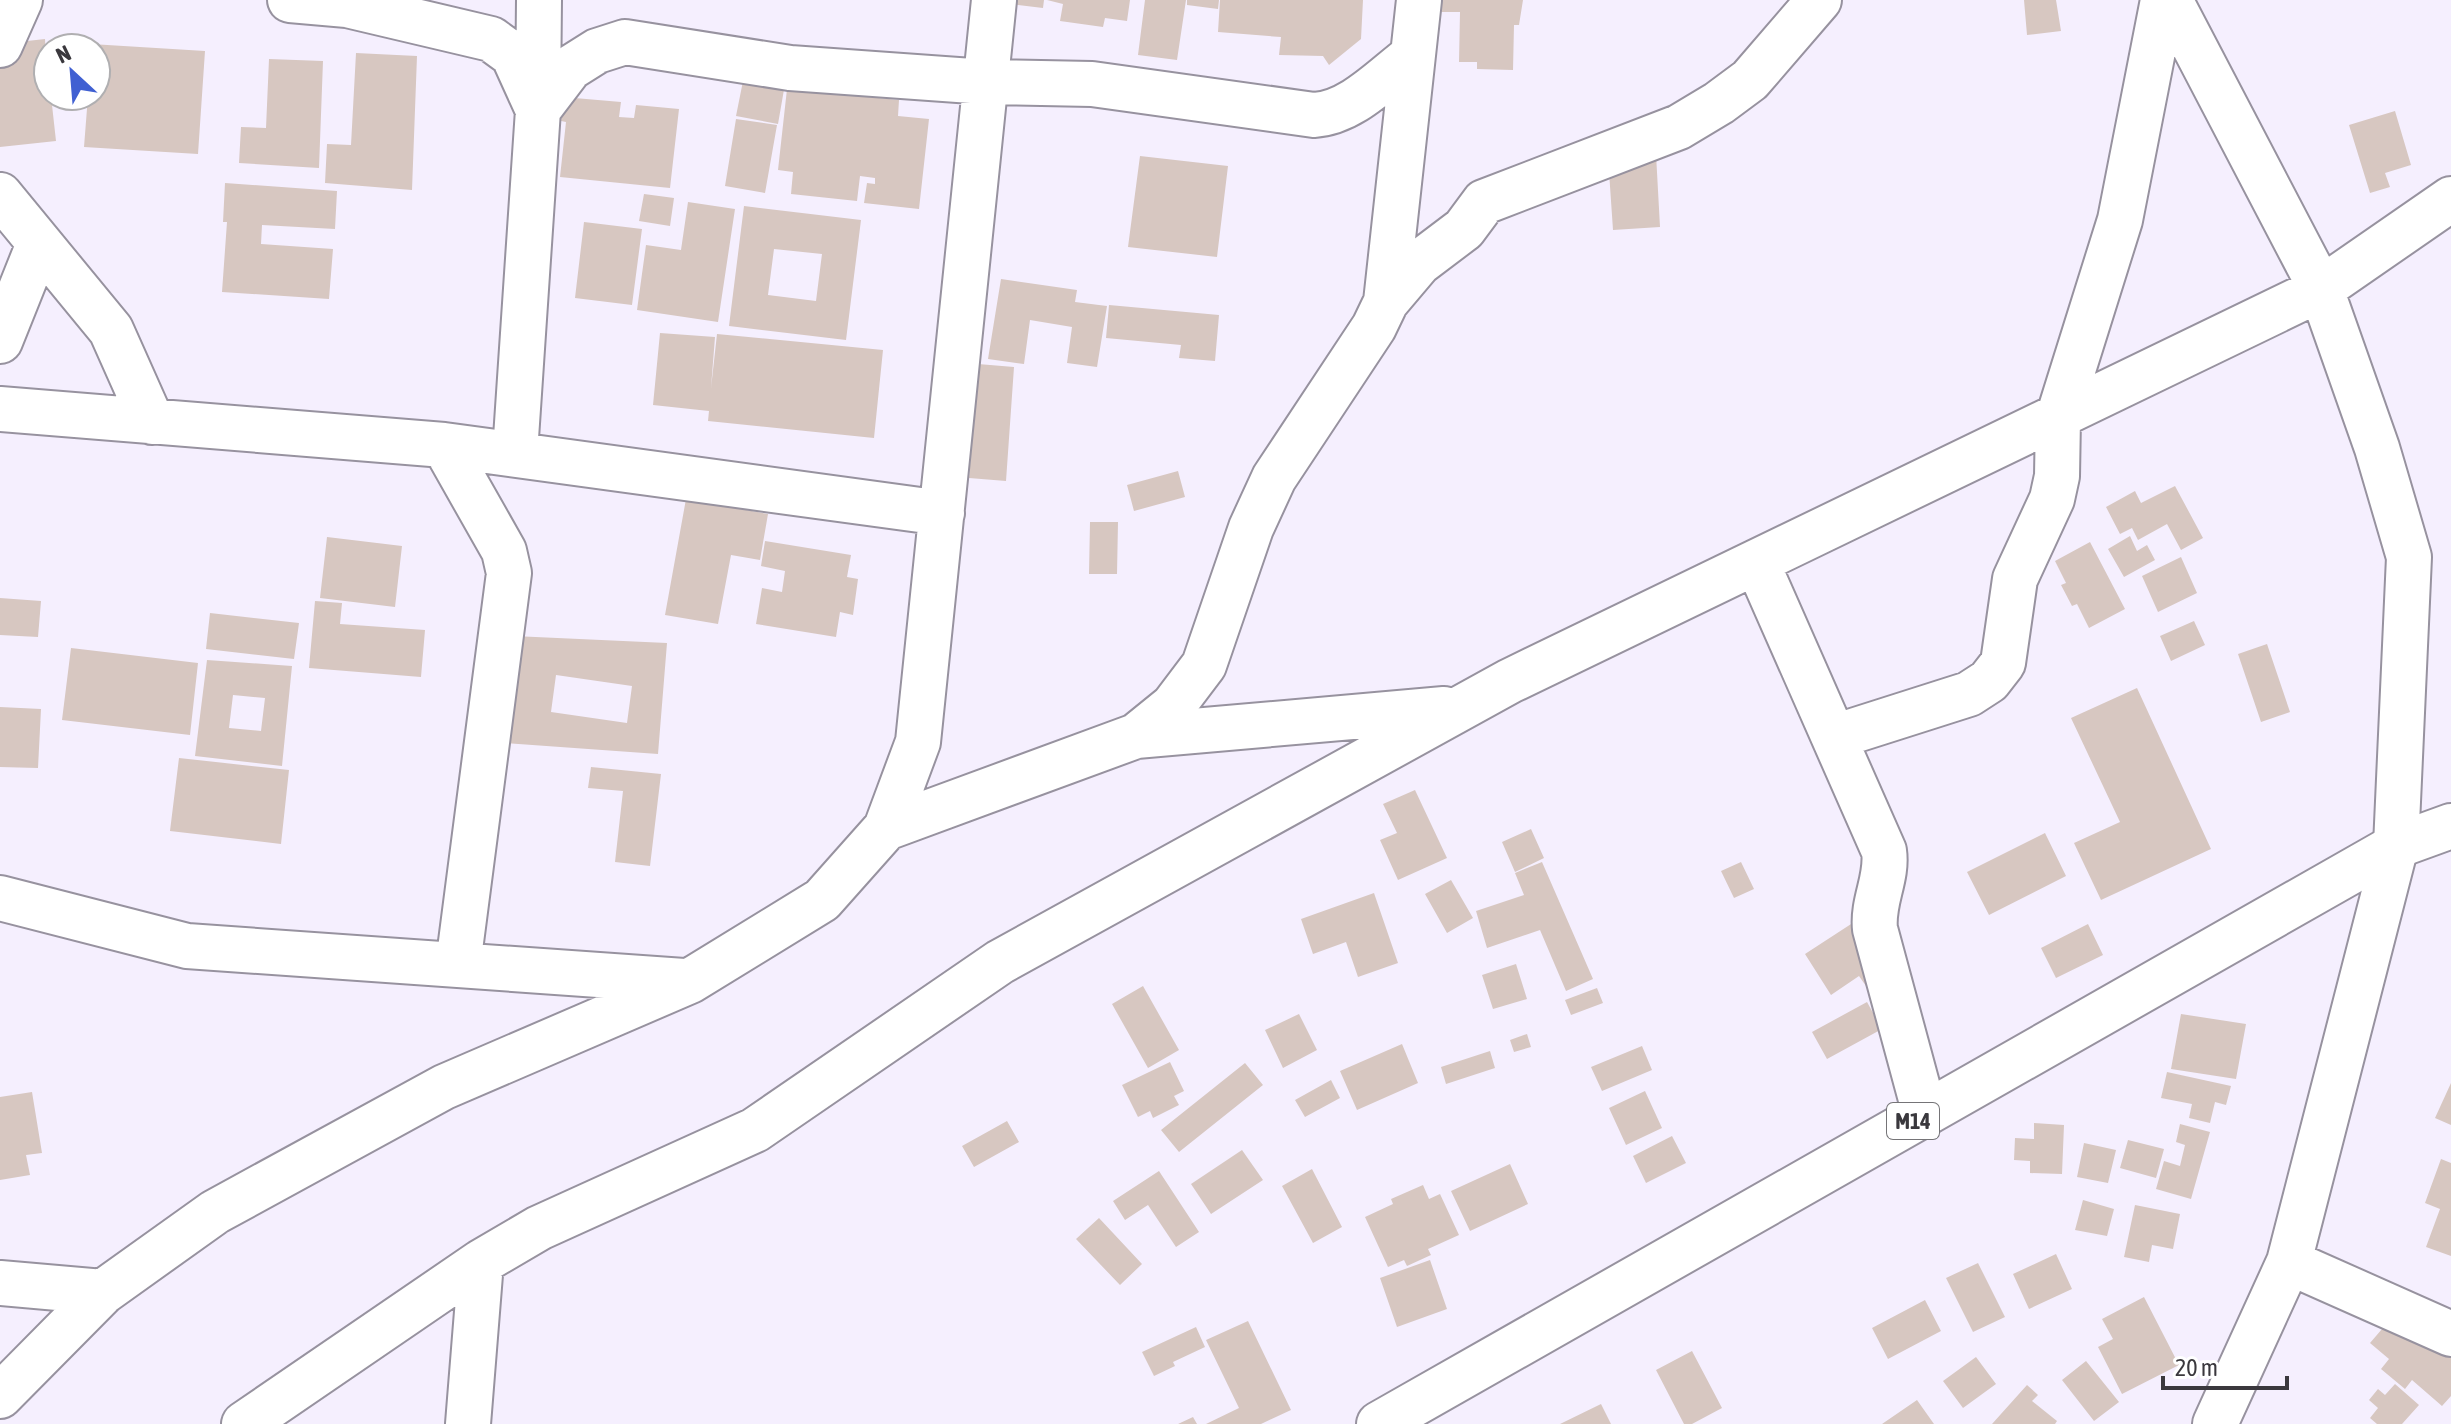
<svg xmlns="http://www.w3.org/2000/svg" width="2451" height="1424" viewBox="0 0 2451 1424" font-family="'Asap Condensed',sans-serif">
  <style>
    .building { fill: #d7c7c1; fill-rule: evenodd }
    .lines { fill: none; stroke-linecap: round; stroke-linejoin: round }
    .minor-casing { stroke: #97929f; stroke-width: 48 }
    .major-casing { stroke: #97929f; stroke-width: 48 }
    .minor { stroke: #fff; stroke-width: 44 }
    .major { stroke: #fff; stroke-width: 44 }
    .labels { text-anchor: middle; dominant-baseline: central; stroke-width: 6; stroke-linejoin: round; paint-order: stroke }
    .shield { fill: #fff; stroke: #757477; stroke-width: 2 }
    .shield-label { font-size: 22px; font-weight: bold; fill: #3a383d }
  </style>
  <rect width="100%" height="100%" fill="#f5effe"/>
  <path class="building" d="M1012 0H1044L1043 8 1011 4Z
    M1047 0H1130L1127 21 1105 18 1103 27 1060 21 1063 4Z
    M1145 0H1186L1177 60 1138 55Z
    M1187 0H1219L1218 9 1187 5Z
    M1220 0H1363L1361 39 1329 65 1323 56 1279 55 1281 37 1218 32Z
    M1440 0H1523L1519 25H1514L1513 70 1477 69V62H1459L1460 12H1440Z
    M2024 0H2056L2061 31 2027 35Z
    M45 39 48 96H51L56 141 0 147V44Z
    M91 44 205 51 198 154 84 147 88 96H96V48H91Z
    M356 53 417 56 412 190 325 183 327 144 351 145Z
    M269 59 323 61 319 168 239 163 241 127 266 128Z
    M745 71 786 78 778 124 736 116Z
    M787 89 899 100 898 116 929 119 919 209 864 203 867 183 875 184V178L860 176 857 201 791 194 793 172 778 170Z
    M563 97 621 102 619 117 634 118 636 105 679 109 670 188 560 177 566 122 561 121Z
    M2395 111 2411 165 2385 173 2390 187 2370 193 2349 125Z
    M736 119 777 125 765 193 725 186Z
    M1656 154 1660 227 1613 230 1608 157Z
    M1140 156 1228 166 1217 257 1128 247Z
    M225 183 337 191 335 229 262 225 261 244 333 249 329 299 222 292 227 222H223Z
    M644 194 674 198 670 226 639 221Z
    M688 202 735 209 718 322 637 310 646 245 681 250Z
    M744 206 861 220 846 340 729 326ZM774 249 822 254 816 301 768 295Z
    M584 222 642 229 632 305 575 298Z
    M1001 279 1077 290 1075 302 1107 306 1097 367 1067 363 1072 327 1030 320 1024 364 988 359Z
    M1109 305 1219 315 1215 361 1179 358 1181 345 1106 338Z
    M660 333 715 337 711 388 717 334 883 350 874 438 708 421 709 411 653 405Z
    M978 364 1014 367 1006 481 969 478Z
    M1178 471 1185 497 1134 511 1127 485Z
    M2175 486 2203 538 2181 550 2167 524 2138 540 2132 528 2120 534 2106 507 2135 491 2141 503Z
    M686 499 768 514 760 560 731 555 718 624 665 615Z
    M1090 522H1118L1117 574H1089Z
    M2130 536 2137 551 2147 545 2155 560 2124 577 2108 549Z
    M327 537 402 546 395 607 320 598Z
    M765 541 851 555 847 577 858 579 853 615 840 612 836 637 756 624 762 588 782 592 785 571 761 566Z
    M2090 542 2125 609 2089 628 2077 604 2072 606 2061 585 2066 583 2055 561Z
    M2181 557 2197 593 2158 612 2142 576Z
    M0 598 41 601 38 637 0 635Z
    M315 601 342 603 340 624 425 630 421 677 309 668Z
    M210 613 299 623 294 659 206 649Z
    M2194 621 2205 645 2171 661 2160 636Z
    M493 635 667 643 658 754 491 742ZM556 675 632 686 627 723 551 712Z
    M2267 644 2290 712 2261 722 2238 654Z
    M71 648 198 663 190 735 62 720Z
    M207 660 292 666 282 766 195 756ZM233 695 265 698 261 731 229 728Z
    M2137 688 2211 849 2101 900 2074 843 2120 822 2071 718Z
    M0 707 41 709 38 768 0 767Z
    M179 758 289 770 281 844 170 831Z
    M591 767 661 774 650 866 615 862 623 791 588 788Z
    M1415 790 1447 858 1398 880 1380 840 1397 833 1383 804Z
    M1531 829 1544 858 1515 872 1502 842Z
    M2045 833 2066 876 1989 915 1967 872Z
    M1542 862 1593 979 1566 991 1540 930 1487 948 1476 911 1524 895 1515 873Z
    M1741 862 1754 889 1734 898 1721 871Z
    M1451 880 1473 918 1447 933 1425 894Z
    M1374 893 1398 963 1358 977 1346 942 1313 954 1301 919Z
    M1868 913 1887 973 1866 986 1859 976 1831 995 1805 954Z
    M2088 924 2103 955 2056 978 2041 948Z
    M1516 964 1527 999 1493 1009 1482 975Z
    M1143 986 1179 1050 1148 1068 1112 1004Z
    M1597 988 1603 1003 1571 1015 1565 1000Z
    M1867 1002 1882 1029 1827 1059 1812 1032Z
    M1299 1014 1317 1050 1283 1068 1265 1030Z
    M2181 1014 2246 1024 2236 1079 2171 1069Z
    M1527 1034 1531 1047 1514 1052 1510 1040Z
    M1402 1044 1418 1083 1357 1110 1340 1071Z
    M1642 1046 1652 1070 1602 1091 1591 1067Z
    M1490 1051 1495 1068 1446 1084 1441 1067Z
    M1170 1062 1184 1091 1174 1096 1179 1105 1153 1118 1150 1111 1138 1117 1122 1085Z
    M1245 1063 1263 1085 1179 1152 1161 1130Z
    M2167 1072 2231 1086 2226 1105 2215 1102 2210 1123 2189 1118 2192 1104 2161 1098Z
    M1331 1080 1340 1098 1305 1117 1295 1100Z
    M2451 1083V1125L2435 1118Z
    M1645 1091 1662 1128 1626 1145 1609 1108Z
    M32 1092 42 1153 26 1155 30 1175 0 1180V1097Z
    M1007 1121 1019 1142 974 1167 962 1146Z
    M2034 1123 2064 1125 2062 1174 2030 1173V1161L2014 1160 2015 1138 2034 1139Z
    M2180 1124 2210 1132 2191 1199 2156 1189 2164 1161 2180 1166 2185 1145 2176 1142Z
    M1672 1136 1686 1163 1646 1183 1633 1156Z
    M2128 1140 2164 1149 2156 1178 2120 1168Z
    M2084 1143 2116 1150 2108 1183 2077 1177Z
    M1242 1150 1263 1180 1211 1214 1191 1184Z
    M2441 1159 2451 1163V1256L2426 1247 2440 1209 2425 1203Z
    M1510 1164 1528 1204 1470 1231 1451 1191Z
    M1312 1169 1342 1227 1313 1243 1282 1186Z
    M1159 1171 1199 1232 1176 1247 1148 1205 1125 1220 1113 1201Z
    M1423 1185 1429 1199 1440 1194 1459 1235 1428 1249 1431 1255 1407 1266 1404 1260 1388 1267 1365 1217 1393 1204 1391 1199Z
    M2083 1200 2114 1209 2107 1236 2075 1230Z
    M2135 1205 2180 1214 2173 1249 2152 1245 2149 1262 2124 1257Z
    M1099 1218 1142 1264 1120 1285 1076 1239Z
    M2056 1254 2072 1289 2029 1309 2013 1274Z
    M1430 1260 1447 1309 1397 1327 1380 1278Z
    M1978 1263 2005 1317 1973 1332 1946 1278Z
    M2144 1297 2179 1365 2122 1394 2098 1347 2113 1339 2102 1319Z
    M1925 1300 1941 1331 1888 1359 1872 1328Z
    M2400 1308 2451 1351V1396L2442 1406 2412 1380 2405 1389 2381 1369 2389 1359 2370 1343Z
    M1248 1321 1291 1410 1261 1424H1206L1239 1408 1206 1340Z
    M1196 1327 1205 1347 1173 1362 1175 1366 1154 1376 1142 1352Z
    M1692 1351 1722 1408 1692 1424H1684L1656 1370Z
    M1976 1357 1996 1384 1963 1408 1943 1381Z
    M2086 1361 2119 1402 2094 1421 2062 1380Z
    M2395 1384 2419 1405 2402 1424H2377L2370 1418 2378 1408 2369 1400 2378 1389 2385 1395Z
    M2027 1385 2038 1395 2032 1401 2057 1421 2055 1424H1992Z
    M1917 1400 1934 1424H1882Z
    M1601 1404 1611 1424H1560Z
    M1193 1417 1197 1424H1178Z"/>
  <g class="lines">
    <g class="minor-casing">
      <path id="minor" d="M290 0 347 5 491 39 513 55 538 110
        M2170 0 2321 289 2377 448 2409 557 2396 846 2289 1262 2215 1424
        M0 45 20 0
        M538 98 539 0
        M0 195 111 330 152 422
        M1386 302 1419 263 1464 229 1484 202 1679 127 1719 103 1750 80 1819 0
        M0 341 38 246
        M0 409 444 445 942 513
        M444 445 504 551 509 573 458 965
        M515 453 538 110 570 68 597 51 625 42 790 68 986 82 1092 84 1314 115C1351 113 1382 79 1411 57
        M1757 563 1884 851C1888 878 1872 901 1875 929L1925 1114
        M1136 736 1444 709
        M1834 737 1969 694 1989 681 2003 663 2015 579 2052 499 2057 476 2058 418 2120 220 2163 0
        M886 828 1136 736 1173 706 1204 665 1251 528 1274 478 1374 327 1386 302 1419 0
        M0 898 187 946 684 981
        M2289 1262 2451 1334
        M0 1283 103 1292
        M0 1396 103 1292 215 1212 444 1087 690 981 822 900 886 828 918 742 994 0
        M244 1424 481 1262 539 1228 755 1130 1000 962 1510 681 2321 289 2451 199
        M468 1424 481 1262"/>
    </g>
    <g class="major-casing">
      <path id="major" d="M1379 1424 2396 846 2451 826"/>
    </g>
    <use href="#minor" class="minor"/>
    <use href="#major" class="major"/>
  </g>
  <g class="labels">
    <rect class="shield" x="1887" y="1103" width="52" height="36" rx="6"/>
    <g class="shield-label">
      <text x="1913" y="1121">M14</text>
    </g>
  </g>
  <g transform="translate(72 72) rotate(334)"><circle r="38" fill="#ffffff" stroke="#b0afb1" stroke-width="2"/>
  <path d="M0-6L14 30L0 20L-14 30Z" fill="#4060d2"/>
  <text y="-12" font-size="22" font-weight="bold" text-anchor="middle" fill="#3a383d">N</text>
  </g>
  <path d="M2163 1376v12h124v-12" fill="none" stroke="#3a383d" stroke-width="4"/>
  <text x="2175" y="1376" font-size="24" fill="#3a383d" stroke="#ffffff" stroke-width="6" paint-order="stroke">20 m</text>
</svg>
